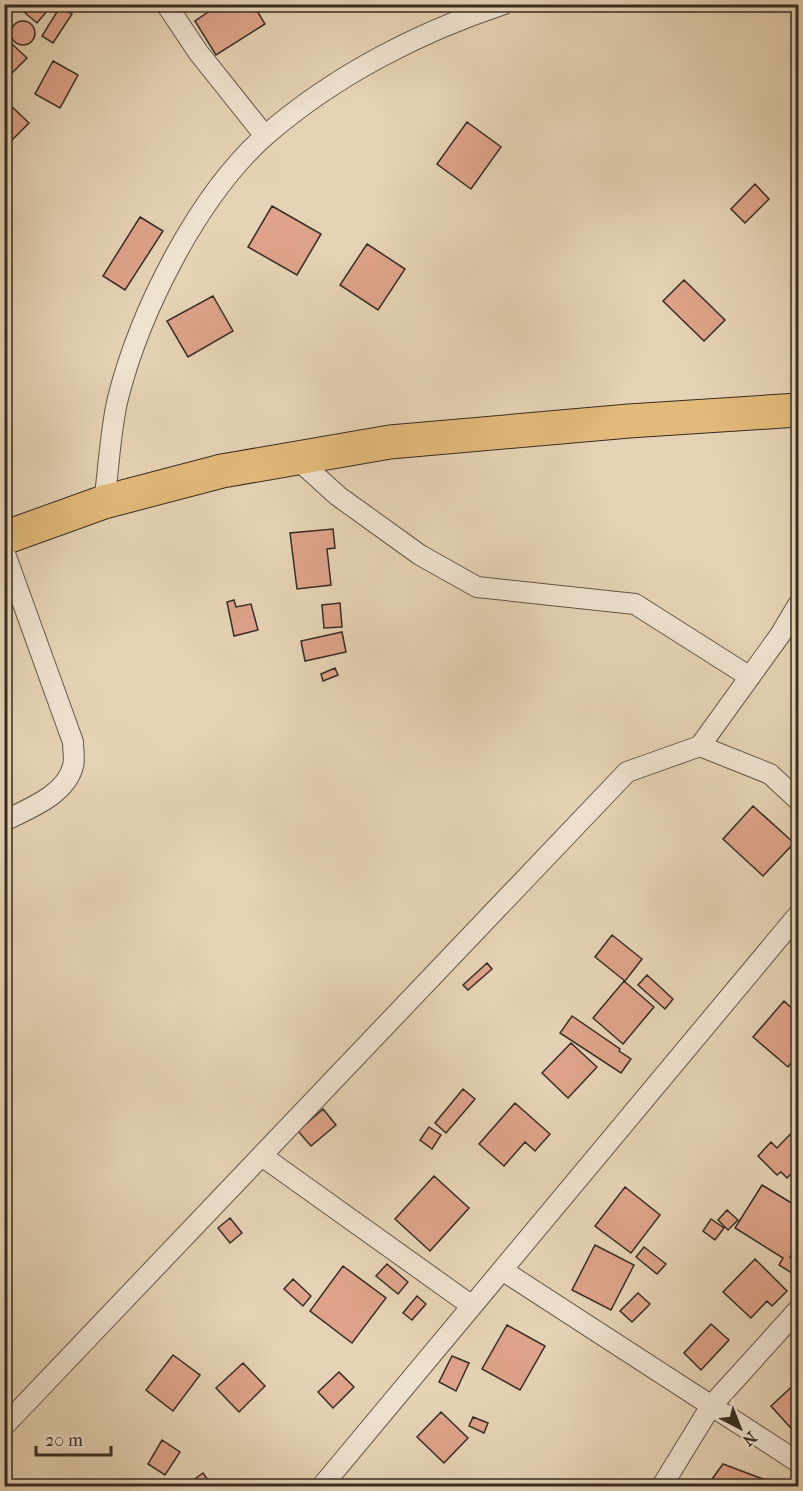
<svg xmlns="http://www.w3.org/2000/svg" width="803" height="1491" viewBox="0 0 803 1491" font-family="'IM FELL French Canon',serif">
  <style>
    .building { fill: #dea38a; stroke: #372d23; stroke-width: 1.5 }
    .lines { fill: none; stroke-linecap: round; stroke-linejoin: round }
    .street-casing { stroke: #635648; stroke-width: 22 }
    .highway-casing { stroke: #372d23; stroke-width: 35 }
    .street { stroke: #efe2cf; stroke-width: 20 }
    .highway { stroke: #e3ba7a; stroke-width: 33 }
  </style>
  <rect width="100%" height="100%" fill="#e6d3b5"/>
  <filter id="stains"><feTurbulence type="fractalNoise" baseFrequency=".00333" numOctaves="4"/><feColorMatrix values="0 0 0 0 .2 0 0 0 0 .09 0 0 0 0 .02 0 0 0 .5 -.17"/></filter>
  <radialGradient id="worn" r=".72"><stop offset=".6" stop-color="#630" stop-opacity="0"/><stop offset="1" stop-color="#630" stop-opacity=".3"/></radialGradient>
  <path class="building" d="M31 4H53L37 23 24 12Z
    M220 4H253L265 24 216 55 195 21Z
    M60 7 72 14 53 43 42 36Z
    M11 33a12 12 0 1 1 24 0a12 12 0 1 1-24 0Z
    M12 44 27 58 5 80 4 52Z
    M53 61 78 75 60 108 35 94Z
    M4 99 29 123 10 142 4 136Z
    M467 122 501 147 471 189 437 164Z
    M755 184 769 199 745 223 731 209Z
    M272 206 321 234 297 275 248 247Z
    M140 217 163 231 125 290 103 276Z
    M367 244 405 269 378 310 340 285Z
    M684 280 725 320 704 341 663 301Z
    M213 296 233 331 188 357 167 321Z
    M333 529 335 548 327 549 331 585 297 589 290 533Z
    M234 600 236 607 251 604 258 630 234 636 227 602Z
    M340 603 342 627 324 628 322 605Z
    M342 632 346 652 305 661 301 641Z
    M335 668 338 675 323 681 321 674Z
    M753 806 794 843 763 876 723 839Z
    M612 935 642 959 625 981 595 957Z
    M487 963 492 969 468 990 463 985Z
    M647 975 673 999 665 1009 638 985Z
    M624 981 654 1007 623 1044 593 1018Z
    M784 1001 798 1014V1054L788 1067 753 1037Z
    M572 1016 620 1049 619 1051 631 1059 621 1073 560 1033Z
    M571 1043 597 1067 568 1098 542 1073Z
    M463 1089 475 1099 446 1133 435 1123Z
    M515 1103 550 1134 535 1151 525 1142 504 1166 479 1144Z
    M323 1109 336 1125 311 1146 298 1131Z
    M798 1126V1167L787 1178 781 1172 777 1175 758 1156 771 1142 777 1148Z
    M429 1127 441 1135 432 1149 420 1140Z
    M434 1176 469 1208 430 1251 395 1219Z
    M762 1185 798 1207V1243L790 1257 798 1262 795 1275 779 1265 783 1258 735 1228Z
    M625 1187 660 1215 631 1253 595 1226Z
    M727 1210 738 1220 728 1230 718 1220Z
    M230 1218 242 1233 230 1243 218 1228Z
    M711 1219 724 1228 715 1240 703 1231Z
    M595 1245 634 1265 611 1310 572 1290Z
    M644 1247 666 1264 657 1274 636 1257Z
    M755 1259 787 1291 772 1306 767 1301 751 1318 723 1292Z
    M387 1264 408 1282 398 1294 376 1276Z
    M343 1266 386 1298 352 1343 310 1311Z
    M293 1279 311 1296 303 1306 284 1289Z
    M638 1293 650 1304 632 1322 620 1311Z
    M417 1296 426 1304 412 1320 403 1313Z
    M711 1324 729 1340 701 1370 684 1353Z
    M507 1325 545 1346 520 1390 482 1369Z
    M173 1355 200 1375 173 1411 146 1390Z
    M452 1356 469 1363 456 1391 439 1382Z
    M243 1363 265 1386 239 1412 216 1388Z
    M339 1372 354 1387 333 1408 318 1392Z
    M798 1381V1433L797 1435 771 1406Z
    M441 1412 468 1438 444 1463 417 1437Z
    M473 1417 488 1423 484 1433 469 1426Z
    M162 1440 180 1452 165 1475 148 1464Z
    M723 1464 771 1482 768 1486H707Z
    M203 1473 212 1486H185Z"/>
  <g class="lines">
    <g class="street-casing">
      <path id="street" d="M166 4 198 52 265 136
        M296 458 338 496 420 555 477 587 635 604 750 677
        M104 502C109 468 110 431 118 398 140 311 198 195 266 135 334 76 419 32 504 4
        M4 551 73 742C73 750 75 759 73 766 66 795 28 809 4 821
        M700 746 780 635 798 605
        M262 1156 472 1306
        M502 1270 798 1462
        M4 1426 627 772 700 746 770 774 798 800
        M322 1486 798 915
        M662 1486 711 1406 798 1310"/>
    </g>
    <g class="highway-casing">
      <path id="highway" d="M4 538 104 502 222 471 390 442 629 421 798 410"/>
    </g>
    <use href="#street" class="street"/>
    <use href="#highway" class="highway"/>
  </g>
  <rect width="803" height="1491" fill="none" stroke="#e6d3b5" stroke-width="24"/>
  <rect x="6" y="6" width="791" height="1479" fill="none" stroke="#372d23" stroke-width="3"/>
  <rect x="12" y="12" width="779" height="1467" fill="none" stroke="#372d23" stroke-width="1.5"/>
  <g transform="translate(740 1428) rotate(138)" stroke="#efe2cf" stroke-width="4.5" paint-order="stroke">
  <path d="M0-4.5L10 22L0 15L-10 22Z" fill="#372d23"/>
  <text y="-9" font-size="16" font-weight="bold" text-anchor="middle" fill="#372d23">N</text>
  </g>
  <path d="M36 1446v9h75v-9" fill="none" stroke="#372d23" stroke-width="3"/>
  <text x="45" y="1446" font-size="18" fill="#372d23" stroke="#efe2cf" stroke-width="4.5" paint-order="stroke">20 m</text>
  <rect width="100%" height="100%" filter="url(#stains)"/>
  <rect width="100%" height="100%" fill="url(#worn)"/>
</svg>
